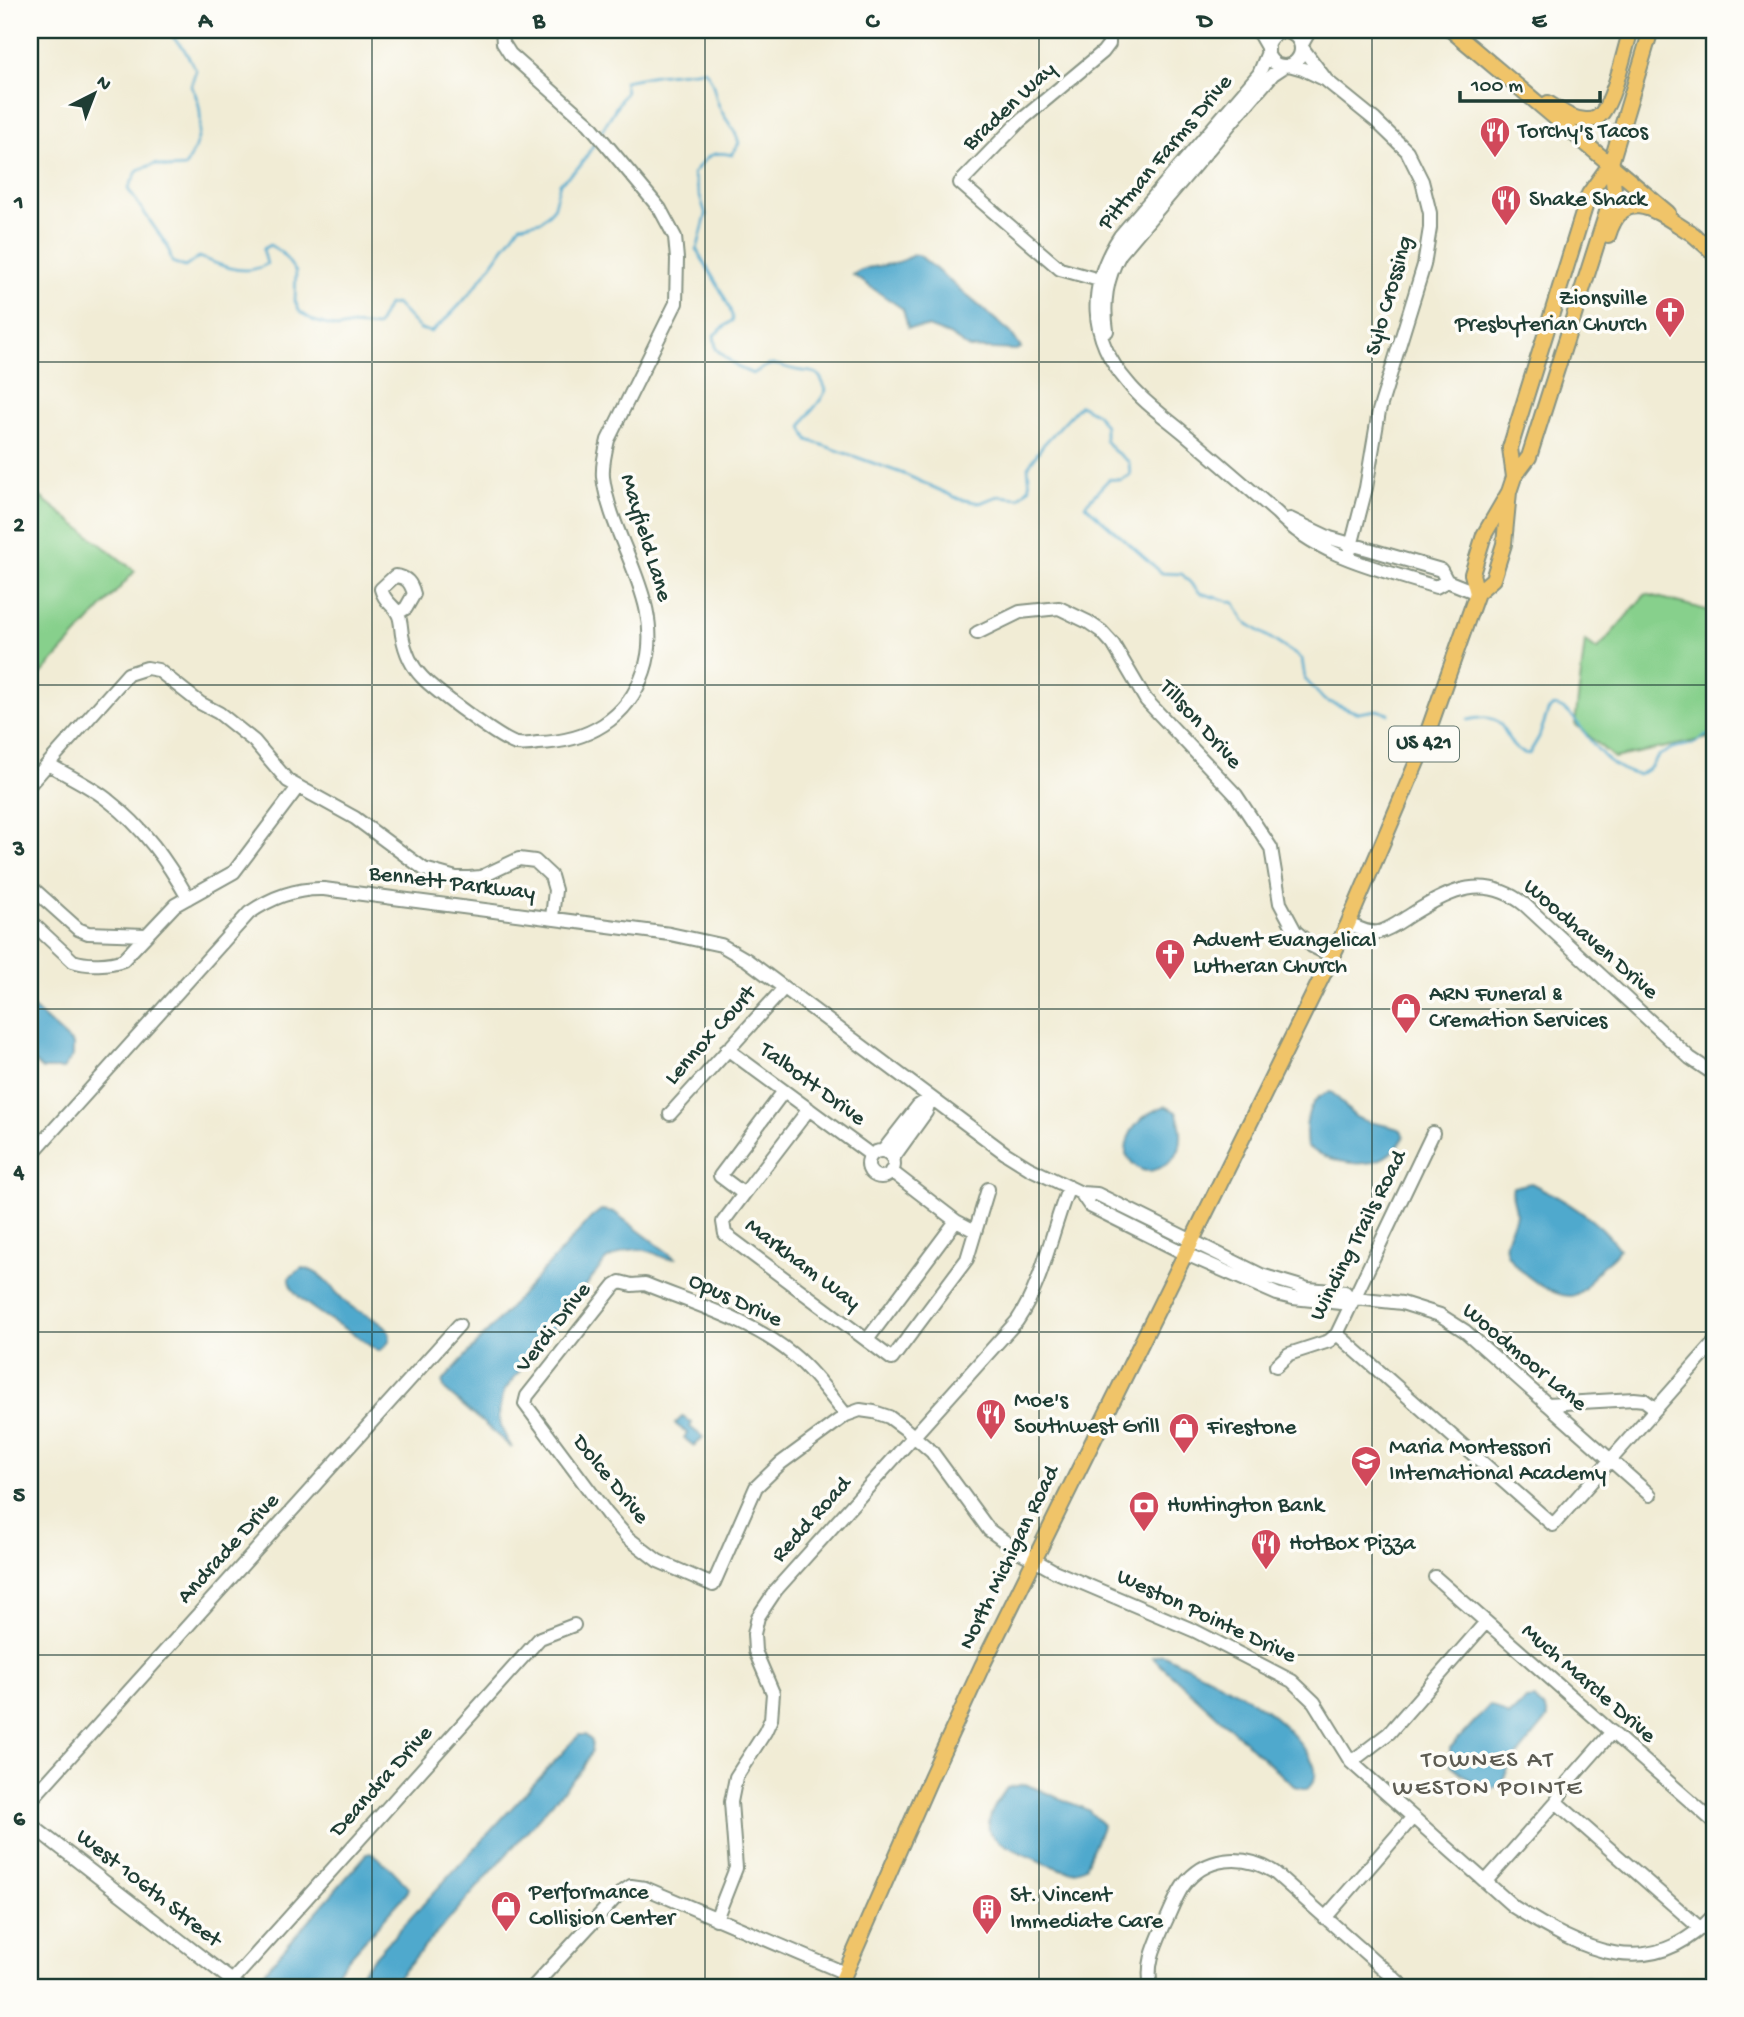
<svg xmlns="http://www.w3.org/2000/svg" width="1744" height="2017" viewBox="0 0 1744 2017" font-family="'Gochi Hand',sans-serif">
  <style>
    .green { fill: #87d08c; stroke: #538660; stroke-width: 2 }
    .water { fill: #50a9cd; stroke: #387380; stroke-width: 2 }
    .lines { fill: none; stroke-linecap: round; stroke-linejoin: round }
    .stream { stroke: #50a9cd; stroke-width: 2.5 }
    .minor-casing { stroke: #889484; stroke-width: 16 }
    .major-casing { stroke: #889484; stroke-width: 18 }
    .minor { stroke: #fff; stroke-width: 12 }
    .major { stroke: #f0c469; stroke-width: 14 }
    .grid { fill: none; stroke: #1f3d34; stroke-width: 2; stroke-opacity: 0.55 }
    .labels { text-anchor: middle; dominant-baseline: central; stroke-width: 7; stroke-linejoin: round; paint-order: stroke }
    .shield { fill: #fdfcf7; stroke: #62766e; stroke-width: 2 }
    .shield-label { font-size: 21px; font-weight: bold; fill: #1f3d34 }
    .street-label { font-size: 23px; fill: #1f3d34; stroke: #fdfcf7 }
    .poi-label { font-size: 23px; fill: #1f3d34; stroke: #fdfcf7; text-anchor: start }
    .neighbourhood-label { font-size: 24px; letter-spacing: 2px; fill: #5d5c53; stroke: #fdfcf7 }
    .neatline { fill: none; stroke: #1f3d34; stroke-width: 2.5 }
    .grid-label { font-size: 23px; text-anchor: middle; font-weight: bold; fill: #1f3d34 }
  </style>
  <rect width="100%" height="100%" fill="#fdfcf7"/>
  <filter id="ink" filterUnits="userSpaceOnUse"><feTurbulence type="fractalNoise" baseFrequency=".0143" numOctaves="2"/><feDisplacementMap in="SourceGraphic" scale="14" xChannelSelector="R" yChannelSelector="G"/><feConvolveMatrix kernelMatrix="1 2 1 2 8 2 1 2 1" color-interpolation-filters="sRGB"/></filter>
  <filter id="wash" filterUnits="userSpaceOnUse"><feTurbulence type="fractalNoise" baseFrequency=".00686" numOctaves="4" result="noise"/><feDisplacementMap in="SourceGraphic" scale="28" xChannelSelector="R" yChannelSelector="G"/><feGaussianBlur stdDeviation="1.57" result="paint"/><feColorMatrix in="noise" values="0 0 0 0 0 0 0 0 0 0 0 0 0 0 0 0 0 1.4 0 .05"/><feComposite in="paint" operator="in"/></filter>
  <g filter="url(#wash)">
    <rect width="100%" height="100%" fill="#f1ecd5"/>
    <path class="green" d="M30 489 135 571 34 682 30 679Z
      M1646 594 1714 612V737L1614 758 1575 724 1585 641 1597 650Z"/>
    <path class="water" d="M913 255H919L1011 333 1021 348 1016 350 969 348 949 335 928 327 908 328 903 309 853 275C868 262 892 270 913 255Z
      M30 1005 73 1044V1056L63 1069H42L30 1058Z
      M1331 1092C1341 1099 1346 1110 1356 1117 1367 1124 1388 1124 1401 1130L1404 1137C1382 1175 1339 1166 1307 1147 1304 1126 1306 1097 1331 1092Z
      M1165 1106 1176 1112C1181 1124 1183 1137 1179 1150 1174 1162 1155 1174 1142 1170 1134 1167 1130 1160 1126 1154 1125 1130 1144 1113 1165 1106Z
      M1531 1183C1563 1199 1598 1219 1619 1249 1614 1258 1607 1261 1600 1268 1592 1277 1586 1291 1574 1295 1557 1302 1509 1267 1506 1250 1503 1238 1515 1225 1516 1213 1516 1203 1510 1197 1513 1187Z
      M601 1210 614 1212 622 1218 675 1258C666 1260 660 1256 652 1252 635 1245 621 1252 606 1260L505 1390C495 1416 498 1425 512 1448L445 1390 442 1382 592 1217Z
      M302 1268C324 1271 333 1292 349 1305 361 1315 412 1329 379 1351 371 1348 367 1343 360 1338 344 1327 287 1299 289 1278Z
      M683 1416 692 1423 690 1427 703 1437 694 1446 684 1438 687 1433 675 1424Z
      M1162 1654C1216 1681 1276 1703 1309 1756 1317 1768 1319 1779 1307 1789L1294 1786 1152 1657Z
      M1534 1699 1546 1710 1548 1718 1512 1762 1500 1785 1486 1793 1450 1764V1748L1490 1705 1509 1716 1526 1700Z
      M579 1735H585L592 1741 591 1752 583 1768 389 1987H347Z
      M1025 1784 1088 1810 1102 1824 1101 1829 1085 1867C1080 1870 1075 1872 1069 1871 1056 1869 994 1843 990 1833 984 1819 999 1799 1007 1788Z
      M371 1853C387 1863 397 1873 408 1888L406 1894 323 1987H272L264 1980 265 1971 367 1854Z
      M1585 1976C1604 1986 1624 1987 1646 1986 1659 1986 1672 1981 1685 1987H1576L1574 1981Z"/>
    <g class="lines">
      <path class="stream" d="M145 30 167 31 184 49 196 70 191 86C207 112 201 142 185 167L170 168 155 164 138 170 128 189 168 247 172 262 185 267 199 257C222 266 245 277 267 264L263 249 270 245 282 253 296 272 295 301 300 312 314 321 338 328 352 325 377 327 388 305 396 304 420 329 431 332C469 302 492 263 520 225L541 221 553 209 560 183 580 166 596 141
        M601 132 626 91 624 81 655 75 705 70C716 84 713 94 720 108 726 122 735 127 739 143L732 155C711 149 705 158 693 174L706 215 697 250C708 271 729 299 733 320L714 335 716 349 737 367 753 374C775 359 773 365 796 370 816 374 817 367 826 390 818 408 808 410 802 427L808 440 904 474 959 499 980 503 998 496 1019 498 1030 487 1028 467 1043 445 1080 405 1097 414 1105 426V440L1113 450 1129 462 1130 475 1121 480 1109 479 1085 505 1162 573 1182 574 1200 593 1235 603 1244 621 1302 659 1305 679 1324 700 1358 713 1377 710 1389 714
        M1468 720C1517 707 1497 751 1529 754L1539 737 1548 711 1553 706C1582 707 1589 766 1639 775L1650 768 1658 756 1673 748 1693 744 1707 735 1714 738"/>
    </g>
  </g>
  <g filter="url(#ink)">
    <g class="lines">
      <g class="minor-casing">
        <path id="minor" d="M1257 30 1268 49
          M1310 30 1301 46 1327 81 1375 120 1407 151 1422 181 1430 213V228L1424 265 1379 411 1366 488 1348 558
          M1267 49a17 17 0 1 1 34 0a17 17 0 1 1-34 0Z
          M1268 52 1259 74 1120 236C1087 286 1088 337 1128 383 1143 402 1165 417 1184 433 1215 459 1246 486 1277 513 1318 557 1380 569 1436 587L1447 581
          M1289 65 1303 69 1324 79
          M1099 280 1060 269 960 183 1019 122 1103 52 1109 44V30
          M1107 331C1103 303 1106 279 1120 254L1241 111 1273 74 1285 66
          M1290 519 1330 538 1441 570 1447 581 1477 593
          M398 613 406 608 414 594C411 583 407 577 395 576L381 589C385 604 393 603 398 614 401 619 401 629 402 635 405 651 411 666 422 677 433 689 503 742 517 744 524 745 532 744 538 743 587 742 628 719 644 671 667 604 611 542 603 477 602 465 605 452 608 440L676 303 677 259 675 237 660 209 589 124 510 54 503 43 502 30
          M977 633 1020 612 1059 608 1088 622 1101 631 1113 644 1146 700 1236 795 1271 848 1280 903 1295 931 1312 946 1332 956
          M48 764C68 776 91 786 109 801 144 828 167 861 188 898
          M30 784 128 674 147 668 158 670 200 703 219 713 254 741 288 781 355 818 424 869 456 878H469L481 877 519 859 535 861 551 876 555 890 552 918
          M30 886 78 929 88 933 146 935
          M30 921 73 961C87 966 110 965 123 960L175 905 234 872 298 787
          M1348 924C1358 928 1368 934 1379 932 1391 929 1402 920 1412 914 1450 890 1485 873 1525 905L1690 1058 1714 1074
          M727 1049 871 1155
          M784 1091 720 1176 744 1194 809 1109
          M670 1114 784 988
          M883 1151 918 1106 930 1098
          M868 1164a13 13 0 1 1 26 0a13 13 0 1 1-26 0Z
          M30 1156 249 913C272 897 296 888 324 889L670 934 721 945 747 960 1005 1153 1029 1168 1081 1193 1097 1194 1261 1275 1308 1289 1345 1292 1350 1299
          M893 1158 926 1112 930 1098
          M891 1171 956 1221 975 1231
          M1081 1193 1090 1206 1186 1254 1277 1294 1293 1298 1341 1303 1355 1298 1402 1303 1440 1315 1465 1331 1650 1495
          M744 1194 723 1222 725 1234 892 1359 967 1259 988 1189
          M1337 1334 1553 1525 1714 1343
          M867 1340 956 1221
          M1276 1366 1289 1354 1329 1341 1337 1334 1433 1133
          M1547 1404 1634 1399 1644 1400 1656 1409
          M846 1415C829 1394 813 1371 792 1354 751 1320 694 1304 645 1284L632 1285 620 1282 615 1285 527 1396 525 1404 607 1514 628 1538 658 1561 713 1585 756 1487 781 1463 846 1415 860 1410 874 1412 889 1417 904 1428 932 1452 989 1530 1015 1549 1054 1571 1195 1631 1292 1681 1314 1702 1351 1762 1514 1907C1582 1950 1650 1985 1714 1915
          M1435 1577 1714 1822
          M1351 1762 1389 1733 1486 1622
          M30 1801 459 1325
          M1556 1802 1701 1929
          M30 1824 240 1987
          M1486 1881 1556 1802 1568 1782 1612 1732
          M1325 1918 1413 1817
          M716 1919 736 1868 731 1802 736 1777 765 1732 771 1719 773 1693 755 1651 754 1634 758 1617 776 1590 1017 1321C1044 1281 1051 1231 1069 1187
          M232 1981 540 1638 574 1625
          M533 1987 618 1895 631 1886 645 1888 845 1973
          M1151 1987C1146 1964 1155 1946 1164 1925 1170 1913 1175 1898 1183 1886 1205 1856 1243 1853 1274 1872L1404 1987"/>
      </g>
      <g class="major-casing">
        <path id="major" d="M1451 30 1668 213
          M1548 103C1560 110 1573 121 1588 120 1594 120 1599 117 1602 113 1615 97 1624 51 1631 30
          M1689 231 1714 253
          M1608 236C1625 181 1661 215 1694 235
          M1514 477 1510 448 1589 194 1611 163
          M1477 593 1472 574 1484 535 1509 492 1514 477 1529 457 1614 190 1611 163 1651 30
          M839 1987 931 1777 982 1666 1348 924 1419 757 1477 593 1493 579 1504 544 1509 492"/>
      </g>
      <use href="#minor" class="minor"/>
      <use href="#major" class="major"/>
    </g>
  </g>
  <path class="grid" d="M372 30V1987M705 30V1987M1039 30V1987M1372 30V1987M30 362H1714M30 685H1714M30 1009H1714M30 1332H1714M30 1655H1714"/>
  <defs>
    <g id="restaurant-pin" transform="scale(1.575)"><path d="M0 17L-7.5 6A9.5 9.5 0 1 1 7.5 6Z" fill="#d1495b" stroke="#fdfcf7"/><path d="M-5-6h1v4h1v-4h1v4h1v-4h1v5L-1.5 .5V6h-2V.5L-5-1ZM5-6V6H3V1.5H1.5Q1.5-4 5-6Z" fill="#fff"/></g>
    <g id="church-pin" transform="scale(1.575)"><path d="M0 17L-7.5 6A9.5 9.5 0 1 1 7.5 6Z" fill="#d1495b" stroke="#fdfcf7"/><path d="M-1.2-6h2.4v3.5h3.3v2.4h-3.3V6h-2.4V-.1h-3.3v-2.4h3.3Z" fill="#fff"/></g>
    <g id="shop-pin" transform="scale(1.575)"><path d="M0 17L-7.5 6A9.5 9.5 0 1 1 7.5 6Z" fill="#d1495b" stroke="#fdfcf7"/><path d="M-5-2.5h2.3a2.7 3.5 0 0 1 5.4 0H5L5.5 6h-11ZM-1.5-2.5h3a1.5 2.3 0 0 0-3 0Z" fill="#fff"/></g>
    <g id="school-pin" transform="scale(1.575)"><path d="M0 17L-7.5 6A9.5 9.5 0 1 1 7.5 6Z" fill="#d1495b" stroke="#fdfcf7"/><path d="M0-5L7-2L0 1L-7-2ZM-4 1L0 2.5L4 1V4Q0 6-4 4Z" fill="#fff"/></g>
    <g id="bank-pin" transform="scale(1.575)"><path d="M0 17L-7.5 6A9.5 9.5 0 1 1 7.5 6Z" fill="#d1495b" stroke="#fdfcf7"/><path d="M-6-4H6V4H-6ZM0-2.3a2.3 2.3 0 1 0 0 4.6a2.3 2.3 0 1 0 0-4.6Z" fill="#fff"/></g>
    <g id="building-pin" transform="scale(1.575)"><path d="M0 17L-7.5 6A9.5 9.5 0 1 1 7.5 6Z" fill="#d1495b" stroke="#fdfcf7"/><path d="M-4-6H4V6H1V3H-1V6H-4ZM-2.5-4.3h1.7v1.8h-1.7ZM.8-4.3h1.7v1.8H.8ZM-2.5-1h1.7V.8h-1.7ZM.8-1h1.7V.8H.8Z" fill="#fff"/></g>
  </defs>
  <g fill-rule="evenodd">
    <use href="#restaurant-pin" x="1495" y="132"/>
    <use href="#restaurant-pin" x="1506" y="200"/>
    <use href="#church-pin" x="1670" y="312"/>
    <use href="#church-pin" x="1170" y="954"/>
    <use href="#shop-pin" x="1406" y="1008"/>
    <use href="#restaurant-pin" x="991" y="1414"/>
    <use href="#shop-pin" x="1184" y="1428"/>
    <use href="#school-pin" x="1366" y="1461"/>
    <use href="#bank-pin" x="1144" y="1506"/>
    <use href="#restaurant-pin" x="1266" y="1544"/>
    <use href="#shop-pin" x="506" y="1906"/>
    <use href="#building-pin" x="987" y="1909"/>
  </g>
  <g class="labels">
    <rect class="shield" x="1389" y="726.5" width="70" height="35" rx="5"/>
    <g class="shield-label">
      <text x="1424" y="744">US 421</text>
    </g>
    <g class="street-label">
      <text transform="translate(1010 107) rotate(-43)">Braden Way</text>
      <text transform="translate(1166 153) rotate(-50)">Pittman Farms Drive</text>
      <text transform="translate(1390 296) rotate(-74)">Sylo Crossing</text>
      <text transform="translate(645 538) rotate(73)">Mayfield Lane</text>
      <text transform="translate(1200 725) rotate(48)">Tillson Drive</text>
      <text transform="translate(452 884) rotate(7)">Bennett Parkway</text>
      <text transform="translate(1590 940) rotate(41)">Woodhaven Drive</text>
      <text transform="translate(711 1036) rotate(-48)">Lennox Court</text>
      <text transform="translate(812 1085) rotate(36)">Talbott Drive</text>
      <text transform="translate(1359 1236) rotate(-63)">Winding Trails Road</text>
      <text transform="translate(802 1265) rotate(37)">Markham Way</text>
      <text transform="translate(735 1301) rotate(25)">Opus Drive</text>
      <text transform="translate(554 1328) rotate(-52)">Verdi Drive</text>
      <text transform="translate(1524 1358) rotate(40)">Woodmoor Lane</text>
      <text transform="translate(610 1480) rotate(51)">Dolce Drive</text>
      <text transform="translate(812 1520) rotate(-48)">Redd Road</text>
      <text transform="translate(229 1549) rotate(-48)">Andrade Drive</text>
      <text transform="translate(1010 1558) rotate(-64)">North Michigan Road</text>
      <text transform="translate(1206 1617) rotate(25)">Weston Pointe Drive</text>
      <text transform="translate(1588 1684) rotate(41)">Much Marcle Drive</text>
      <text transform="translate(382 1782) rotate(-48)">Deandra Drive</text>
      <text transform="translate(148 1889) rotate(38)">West 106th Street</text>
    </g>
    <g class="poi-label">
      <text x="1518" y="132">Torchy's Tacos</text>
      <text x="1529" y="200">Shake Shack</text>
      <text x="1647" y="299" text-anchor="end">Zionsville<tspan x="1647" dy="26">Presbyterian Church</tspan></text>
      <text x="1193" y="941">Advent Evangelical<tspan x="1193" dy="26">Lutheran Church</tspan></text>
      <text x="1429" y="995">ARN Funeral &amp;<tspan x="1429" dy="26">Cremation Services</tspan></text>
      <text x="1014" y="1401">Moe's<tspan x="1014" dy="26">Southwest Grill</tspan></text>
      <text x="1207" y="1428">Firestone</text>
      <text x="1389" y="1448">Maria Montessori<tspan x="1389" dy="26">International Academy</tspan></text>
      <text x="1167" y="1506">Huntington Bank</text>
      <text x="1289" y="1544">HotBox Pizza</text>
      <text x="529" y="1893">Performance<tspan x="529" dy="26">Collision Center</tspan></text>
      <text x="1010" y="1896">St. Vincent<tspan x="1010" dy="26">Immediate Care</tspan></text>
    </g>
    <g class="neighbourhood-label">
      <text x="1488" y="1761">TOWNES AT<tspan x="1488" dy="28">WESTON POINTE</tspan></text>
    </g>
  </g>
  <rect width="1744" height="2017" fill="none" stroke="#fdfcf7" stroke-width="77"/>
  <g transform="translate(94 94) rotate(42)" stroke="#fdfcf7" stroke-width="5" paint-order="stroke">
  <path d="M0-5L12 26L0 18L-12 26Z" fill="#1f3d34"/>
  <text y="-10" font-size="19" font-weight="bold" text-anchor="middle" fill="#1f3d34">N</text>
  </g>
  <path d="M1460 91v10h140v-10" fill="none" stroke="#1f3d34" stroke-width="3.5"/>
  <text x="1471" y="91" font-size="21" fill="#1f3d34" stroke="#fdfcf7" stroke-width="5" paint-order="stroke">100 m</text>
  <rect x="38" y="38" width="1668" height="1941" class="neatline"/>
  <g class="grid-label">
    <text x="205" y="27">A</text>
    <text x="539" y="27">B</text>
    <text x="872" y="27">C</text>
    <text x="1205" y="27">D</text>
    <text x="1539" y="27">E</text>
    <text x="19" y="208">1</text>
    <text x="19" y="531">2</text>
    <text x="19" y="855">3</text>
    <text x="19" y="1178">4</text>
    <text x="19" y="1501">5</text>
    <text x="19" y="1825">6</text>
  </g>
</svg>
